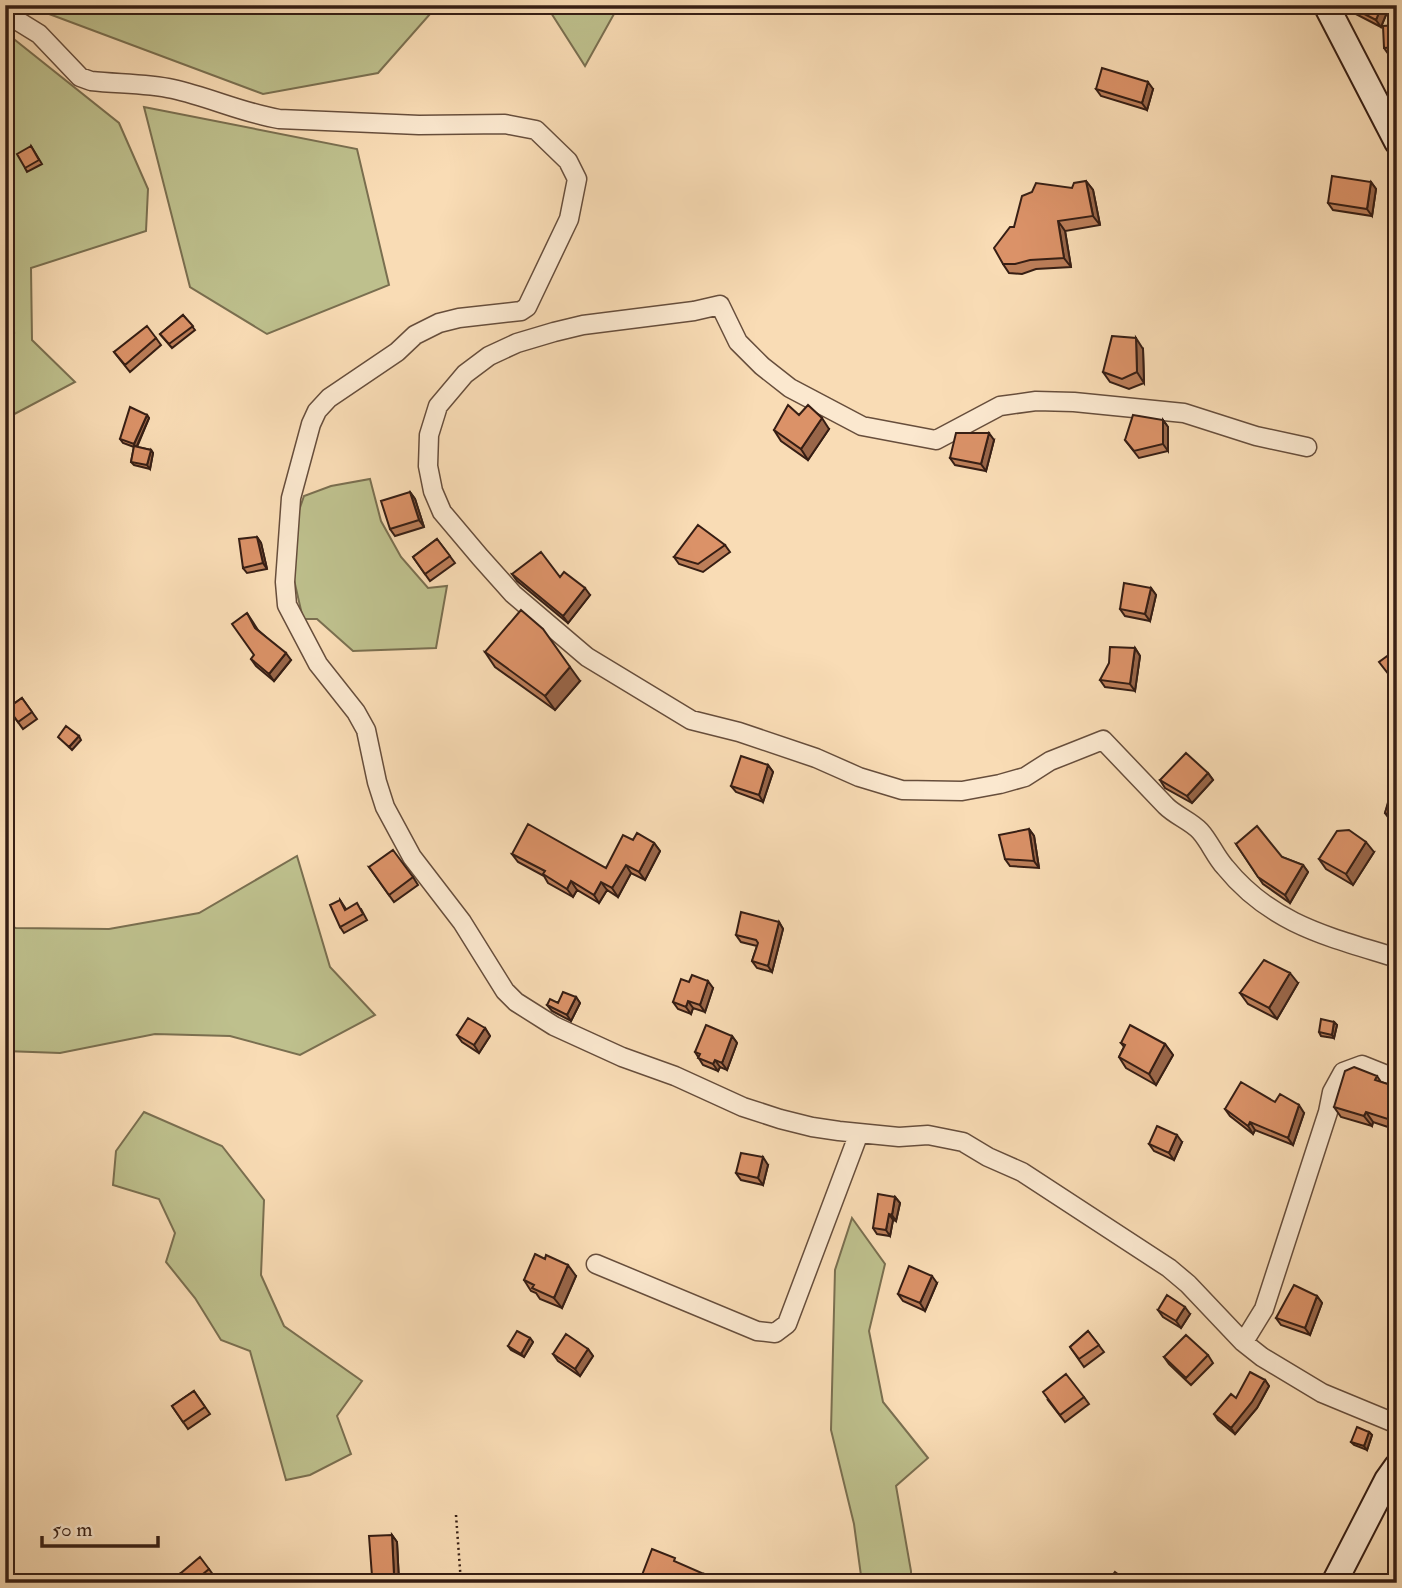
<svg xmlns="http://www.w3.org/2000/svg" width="1402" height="1588" viewBox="0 0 1402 1588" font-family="'IM FELL Double Pica',serif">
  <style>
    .green { fill: #bec08d; stroke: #7a6f50; stroke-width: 2 }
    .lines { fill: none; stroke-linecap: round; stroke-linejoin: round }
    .minor-casing { stroke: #674e3c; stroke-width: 21 }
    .secondary-casing { stroke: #361e14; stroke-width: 28 }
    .path { stroke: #361e14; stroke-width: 2.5; stroke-dasharray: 2 3.5; stroke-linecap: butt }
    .minor { stroke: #fbe8cf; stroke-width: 18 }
    .secondary { stroke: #fbe8cf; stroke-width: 24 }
    .wall { fill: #bc7e59; stroke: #361e14; stroke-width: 2 }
    .shaded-wall { fill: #996649; stroke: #361e14; stroke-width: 2 }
    .building { fill: #db9268; stroke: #361e14; stroke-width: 2 }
  </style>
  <rect width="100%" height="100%" fill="#f9dcb5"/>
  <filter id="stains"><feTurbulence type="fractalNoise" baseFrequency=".00286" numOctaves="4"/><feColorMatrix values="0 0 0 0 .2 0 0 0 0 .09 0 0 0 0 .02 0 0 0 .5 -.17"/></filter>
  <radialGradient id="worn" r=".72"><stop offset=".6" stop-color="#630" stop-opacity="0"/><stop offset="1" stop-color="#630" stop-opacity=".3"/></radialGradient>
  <path class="green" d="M25 5H438L378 73 263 94Z
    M546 5H619L585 66Z
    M5 32 119 123 148 189 146 231 31 268 32 340 75 382 5 419Z
    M144 107 357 149 389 285 267 334 190 287Z
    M370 479 381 521 401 557 428 588 447 586 436 648 353 651 317 619H303L292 571 295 522 304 496 331 486Z
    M297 856 330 967 375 1015 300 1055 230 1036 155 1034 60 1053 5 1051V926L16 928 109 929 199 913Z
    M144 1112 222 1146 264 1200 261 1275 284 1326 362 1381 337 1416 351 1454 310 1475 286 1480 250 1351 221 1340 195 1298 166 1262 175 1233 159 1199 113 1185 116 1151Z
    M852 1218 885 1264 869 1331 883 1402 928 1458 896 1486 911 1571V1583H862L854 1524 831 1430 835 1270Z"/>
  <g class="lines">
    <g class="minor-casing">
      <path id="minor" d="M5 13 39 34 80 77 91 81C118 84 146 83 173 89 209 97 243 113 279 119L419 125 505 124 536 130 568 161 577 179 569 219 527 307 521 311 459 318 439 323 415 335 397 352 329 398 317 411 311 424 291 498 285 582 287 605 318 664 356 712 366 730 377 782 385 807 412 857 462 922 505 991 516 1002 554 1026 622 1057 675 1076 743 1107 780 1119 812 1127 839 1131 899 1137 928 1135 963 1142 988 1157 1022 1172 1169 1268 1188 1284 1243 1342 1262 1357 1322 1393 1397 1424
        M1307 447 1256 436 1184 413 1074 402 1036 401 1000 406 936 440 862 426 790 388 762 366 738 342 720 305 694 311 583 325 554 332 517 343 489 356 465 374 438 406 429 435 428 466 433 491 442 512 480 557 513 594 587 657 691 720 739 732 816 758 859 777 902 790 962 791 1000 784 1025 777 1050 761 1103 740C1124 762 1145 784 1166 806 1176 816 1191 821 1200 831 1210 842 1215 856 1225 867 1272 925 1330 937 1397 958
        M596 1264 757 1331 775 1333 787 1324 859 1133
        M1248 1335 1264 1309 1328 1112 1332 1092 1343 1072 1362 1065 1397 1079"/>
    </g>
    <g class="secondary-casing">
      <path id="secondary" d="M1326 5 1397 142
        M1334 1583 1387 1480 1397 1466"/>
    </g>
    <path class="path" d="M456 1515 461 1583"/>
    <use href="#minor" class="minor"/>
    <use href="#secondary" class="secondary"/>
  </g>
  <path class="wall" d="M1343 5H1390L1381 27 1346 9Z
    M1397 25V55H1389L1384 48Z
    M1096 89H1153L1147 110 1101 96Z
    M31 146 42 164 27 172 25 168Z
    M1086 181 1093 190 1100 225 1065 231 1071 267 1036 269 1022 274 1009 273 1003 264 1014 227 1072 188Z
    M1371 182 1376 189 1372 216 1333 210 1328 203Z
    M183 315 195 330 172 348 160 334Z
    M156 338 161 345 130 372 114 352Z
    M1143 349 1144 383 1129 389 1110 382 1103 372Z
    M147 415 149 418 137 447 151 450 153 453 150 469 134 465 131 462 134 447 123 443 120 439Z
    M799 415 829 429 808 460 781 441 774 430Z
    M1163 420 1168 427V451L1139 458 1125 440Z
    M994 440 986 471 955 465 950 458Z
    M410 492 415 499 424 527 395 536 390 529Z
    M257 537 261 543 267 569 247 573 243 568Z
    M437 539 455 563 430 581 413 557Z
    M725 545 730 552 703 572 679 564 674 557Z
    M512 574 560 577 590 595 568 623 517 581Z
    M1151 588 1156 595 1150 621 1125 616 1120 609Z
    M247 613 258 630 291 660 274 681 256 666 251 659 254 655Z
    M1135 648 1140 656 1135 691 1105 687 1100 680Z
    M485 652 580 681 555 710 495 667Z
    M22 698 37 719 23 729 8 708Z
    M768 765 773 772 763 802 736 792 731 786Z
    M1208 773 1213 780 1192 803 1165 788 1160 780Z
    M1397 777V822L1390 820 1385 813Z
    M1029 829 1034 836 1039 868 1010 866 1005 859Z
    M633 840 654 843 660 851 645 880 631 873 618 897 607 890 599 903 577 890 573 897 548 883 544 876 518 862 512 854 606 868Z
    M1236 844 1282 857 1303 865 1308 872 1290 903 1263 884Z
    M1374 852 1353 885 1326 869 1319 859Z
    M369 867 413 877 418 885 394 902Z
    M340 900 346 909H361L367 920 344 933 340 927Z
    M779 922 783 929 772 972 757 968 752 961 757 946 741 942 736 935Z
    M689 982 713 988 705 1012 693 1008 691 1014 678 1009 673 1002Z
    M1298 983 1277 1019 1248 1004 1240 993Z
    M576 997 580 1003 571 1021 552 1011 547 1005Z
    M1334 1022 1337 1025 1334 1038 1321 1036 1319 1032Z
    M485 1028 490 1036 479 1053 462 1042 457 1035Z
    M732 1036 737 1043 727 1070 720 1067 718 1071 703 1065 695 1052Z
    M1121 1043 1165 1044 1173 1055 1156 1085 1126 1068 1119 1057 1124 1047Z
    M1377 1076 1381 1082 1397 1087V1130L1373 1122 1372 1126 1341 1117 1334 1107Z
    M1275 1102 1304 1113 1293 1145 1255 1130 1253 1134 1230 1116 1225 1109Z
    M1182 1142 1174 1160 1154 1151 1149 1144Z
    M768 1165 763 1185 741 1180 736 1173Z
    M895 1197 900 1203 896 1221 893 1220 890 1236 877 1234 873 1228Z
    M545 1259 576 1276 562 1308 540 1299 536 1293 531 1291 524 1280Z
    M937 1283 925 1311 903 1301 898 1294Z
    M1317 1296 1322 1303 1310 1335 1281 1325 1276 1318Z
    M1158 1310 1190 1314 1181 1328 1163 1317Z
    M1088 1331 1104 1352 1084 1367 1070 1347Z
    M530 1338 533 1342 524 1357 511 1350 508 1346Z
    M588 1349 593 1356 580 1376 558 1361 553 1354Z
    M1208 1355 1213 1363 1191 1385 1169 1364 1164 1357Z
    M1265 1380 1269 1386 1257 1408 1235 1434 1218 1420 1214 1414 1236 1398Z
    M194 1391 210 1414 188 1429 172 1406Z
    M1084 1397 1089 1404 1065 1422 1048 1400Z
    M1369 1432 1372 1435 1367 1450 1354 1445 1351 1442Z
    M392 1535 397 1542 399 1582 377 1583 372 1576Z
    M209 1569 214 1576 206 1583H188L181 1573Z"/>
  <path class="shaded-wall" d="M1382 5H1390L1381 27 1376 20Z
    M1148 82 1153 89 1147 110 1142 103Z
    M1086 181 1093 190 1100 225 1093 216Z
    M1371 182 1376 189 1372 216 1367 209Z
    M1058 221 1065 231 1071 267 1064 258Z
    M9 326 14 333 5 343V330Z
    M1136 338 1143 349 1144 383 1137 372Z
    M147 415 149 418 136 448 134 444Z
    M822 418 829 429 808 460 801 449Z
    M1163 420 1168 427V451L1163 444Z
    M989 433 994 440 986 471 981 464Z
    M151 450 153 453 150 469 147 465Z
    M410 492 415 499 424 527 419 520Z
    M257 537 261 543 267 569 263 563Z
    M585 588 590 595 568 623 563 616Z
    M1151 588 1156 595 1150 621 1145 614Z
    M1135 648 1140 656 1135 691 1130 684Z
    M286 653 291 660 274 681 269 674Z
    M570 667 580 681 555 710 545 696Z
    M79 736 81 740 72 750 69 747Z
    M768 765 773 772 763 802 759 795Z
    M1208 773 1213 780 1192 803 1187 796Z
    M1029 829 1034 836 1039 868 1034 861Z
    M1366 842 1374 852 1353 885 1346 874Z
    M654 843 660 851 645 880 639 872Z
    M626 865 631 873 618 897 612 888Z
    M1303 865 1308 872 1290 903 1285 895Z
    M571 881 577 890 573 897 567 889Z
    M601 882 607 890 599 903 594 895Z
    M779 922 783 929 772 972 768 966Z
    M1290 973 1298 983 1277 1019 1269 1008Z
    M708 981 713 988 705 1012 700 1005Z
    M576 997 580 1003 571 1021 567 1015Z
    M688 1001 693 1008 691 1014 686 1007Z
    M1334 1022 1337 1025 1334 1038 1332 1035Z
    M485 1028 490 1036 479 1053 474 1045Z
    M732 1036 737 1043 727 1070 722 1063Z
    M1165 1044 1173 1055 1156 1085 1149 1074Z
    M715 1060 720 1067 718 1071 713 1064Z
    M1299 1105 1304 1113 1293 1145 1288 1138Z
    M1366 1112 1373 1122 1372 1126 1364 1116Z
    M1250 1122 1255 1130 1253 1134 1248 1126Z
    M1177 1135 1182 1142 1174 1160 1169 1153Z
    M763 1157 768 1165 763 1185 758 1178Z
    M895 1197 900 1203 896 1221 892 1215Z
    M889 1214 893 1220 890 1236 886 1230Z
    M568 1265 576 1276 562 1308 554 1298Z
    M932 1276 937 1283 925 1311 920 1303Z
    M1317 1296 1322 1303 1310 1335 1305 1328Z
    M1185 1307 1190 1314 1181 1328 1176 1321Z
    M530 1338 533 1342 524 1357 521 1354Z
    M588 1349 593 1356 580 1376 575 1369Z
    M1265 1380 1269 1386 1257 1408 1235 1434 1231 1428Z
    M1369 1432 1372 1435 1367 1450 1364 1446Z
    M392 1535 397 1542 399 1582 394 1575Z
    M704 1574 710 1583H700Z"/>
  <path class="building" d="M1347 5H1382L1376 20Z
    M1397 25V47L1384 48 1383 26Z
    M1102 68 1148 82 1142 103 1096 89Z
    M31 146 39 160 25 168 17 154Z
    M1332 176 1371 182 1367 209 1328 203Z
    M1086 181 1093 216 1058 221 1064 258 1030 260 1015 264H1003L994 248 1010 227H1014L1022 196 1032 192 1036 183 1072 188 1074 183Z
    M183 315 193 326 169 344 160 334Z
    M147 326 156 338 125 365 114 352Z
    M1112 336 1136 338 1137 372 1122 379 1103 372Z
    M788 405 799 415 808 405 822 418 801 449 774 430Z
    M130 407 147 415 134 444 120 439Z
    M1133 415 1163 420V444L1134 451 1125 440Z
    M956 433H989L981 464 950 458Z
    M134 446 151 450 147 465 131 462Z
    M410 492 419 520 390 529 381 501Z
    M698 525 725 545 698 564 674 557Z
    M257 537 263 563 243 568 239 539Z
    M437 539 450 556 425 574 413 557Z
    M541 552 560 577 564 572 585 588 563 616 512 574Z
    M1124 583 1151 588 1145 614 1120 609Z
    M521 610 543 629 570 667 545 696 485 652Z
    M247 613 255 628 286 653 269 674 251 659 254 655 232 624Z
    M1110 647 1135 648 1130 684 1100 680 1109 663Z
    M1397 649V685L1379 662Z
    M22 698 32 712 18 722 8 708Z
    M66 726 79 736 69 747 58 737Z
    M1186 753 1208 773 1187 796 1160 780Z
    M741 756 768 765 759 795 731 786Z
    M1395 777H1397V817L1385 813Z
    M528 824 606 868 623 835 633 840 637 833 654 843 639 872 626 865 612 888 601 882 594 895 571 881 567 889 543 874 545 871 512 854Z
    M1257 826 1282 857 1303 865 1285 895 1258 877 1236 844Z
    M1029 829 1034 861 1005 859 999 835Z
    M1349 830 1366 842 1346 874 1319 859 1337 831Z
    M393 850 413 877 389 895 369 867Z
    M340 900 345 910 357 903 363 914 340 927 330 905Z
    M741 912 779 922 768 966 752 961 758 943 756 940 736 935Z
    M1264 960 1290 973 1269 1008 1240 993Z
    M692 975 708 981 700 1005 688 1001 686 1007 673 1002 681 979 689 982Z
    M563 992 576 997 567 1015 547 1005 550 999 558 1003Z
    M468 1018 485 1028 474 1045 457 1035Z
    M1321 1019 1334 1022 1332 1035 1319 1032Z
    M706 1025 732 1036 722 1063 715 1060 713 1064 698 1058 700 1054 695 1052Z
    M1130 1025 1165 1044 1149 1074 1119 1057 1125 1045 1121 1043Z
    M1354 1067 1377 1076 1375 1080 1397 1087V1122L1366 1112 1364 1116 1334 1107 1345 1071Z
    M1241 1082 1275 1102 1280 1094 1299 1105 1288 1138 1250 1122 1248 1126 1225 1109Z
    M1157 1126 1177 1135 1169 1153 1149 1144Z
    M741 1153 763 1157 758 1178 736 1173Z
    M1397 1159V1170L1393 1168Z
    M878 1194 895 1197 892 1215 889 1214 886 1230 873 1228Z
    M535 1254 545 1259 546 1255 568 1265 554 1298 532 1288 534 1285 524 1280Z
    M909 1266 932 1276 920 1303 898 1294Z
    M1294 1285 1317 1296 1305 1328 1276 1318Z
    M1167 1295 1185 1307 1176 1321 1158 1310Z
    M517 1331 530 1338 521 1354 508 1346Z
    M1088 1331 1099 1345 1079 1359 1070 1347Z
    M566 1334 588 1349 575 1369 553 1354Z
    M1186 1335 1208 1355 1186 1378 1164 1357Z
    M1250 1372 1265 1380 1252 1402 1231 1428 1214 1414 1231 1394 1236 1398Z
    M1066 1374 1084 1397 1060 1415 1043 1392Z
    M194 1391 205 1407 183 1422 172 1406Z
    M1357 1427 1369 1432 1364 1446 1351 1442Z
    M392 1535 394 1575 372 1576 369 1536Z
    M652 1549 675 1558 674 1561 704 1574 700 1583H639Z
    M200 1557 209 1569 192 1583H189L181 1573Z
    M1115 1572 1130 1583H1107Z
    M625 1576 635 1583H620Z"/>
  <rect width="1402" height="1588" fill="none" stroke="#f9dcb5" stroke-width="28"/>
  <rect x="7" y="7" width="1388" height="1574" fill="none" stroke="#361e14" stroke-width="3.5"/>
  <rect x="14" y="14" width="1374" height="1560" fill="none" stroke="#361e14" stroke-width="2"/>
  <path d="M42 1536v10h116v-10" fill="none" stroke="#361e14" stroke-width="3.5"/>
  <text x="52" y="1536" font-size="21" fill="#361e14" stroke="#fbe8cf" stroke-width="5" paint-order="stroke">50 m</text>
  <rect width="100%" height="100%" filter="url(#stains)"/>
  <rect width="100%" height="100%" fill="url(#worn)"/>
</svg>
